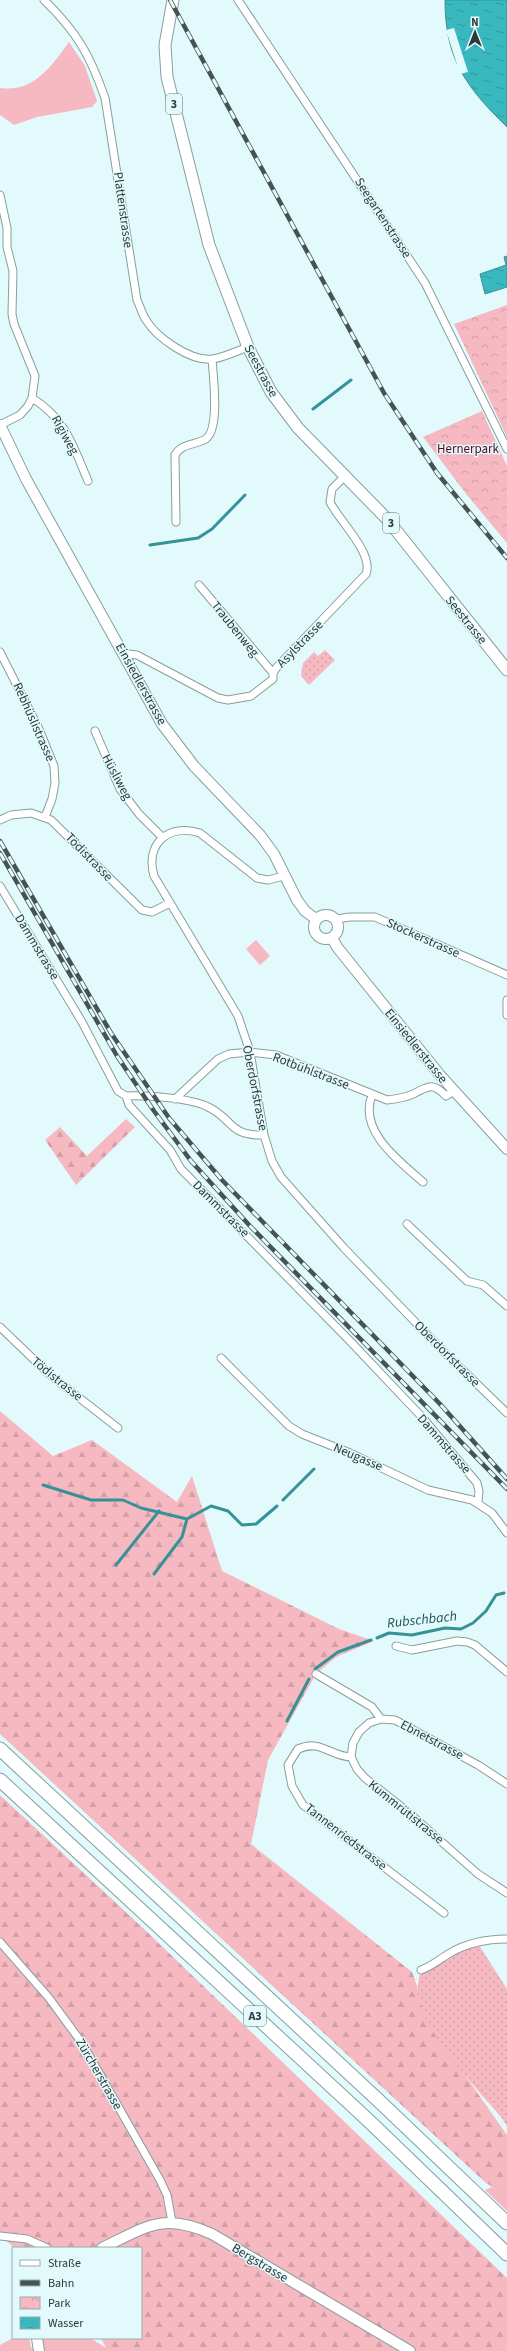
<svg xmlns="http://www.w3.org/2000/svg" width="507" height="2351" viewBox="0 0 507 2351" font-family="'Source Sans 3',sans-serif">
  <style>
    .grass { fill: #f6b8c1 }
    .forest { fill: url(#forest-firs) }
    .park { fill: url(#park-crowns) }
    .garden { fill: url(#garden-dots) }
    .water { fill: url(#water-ripples); stroke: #369297 }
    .pier { fill: #e2fafb }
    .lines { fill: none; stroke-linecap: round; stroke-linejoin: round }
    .stream { stroke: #369297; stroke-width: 3 }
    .street-casing { stroke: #889e9f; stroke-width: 9 }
    .secondary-casing { stroke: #889e9f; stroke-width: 12 }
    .primary-casing { stroke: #889e9f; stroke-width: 13 }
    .highway-casing { stroke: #889e9f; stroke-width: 15 }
    .street { stroke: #fff; stroke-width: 7 }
    .secondary { stroke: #fff; stroke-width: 10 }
    .primary { stroke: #fff; stroke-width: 11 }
    .highway { stroke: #fff; stroke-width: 13 }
    .rail-casing { stroke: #475353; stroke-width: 4.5 }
    .rail { stroke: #e2fafb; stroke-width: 3; stroke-dasharray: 9; stroke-linecap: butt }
    .labels { text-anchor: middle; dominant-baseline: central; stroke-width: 3; stroke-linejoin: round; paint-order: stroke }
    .shield { fill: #e2fafb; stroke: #657373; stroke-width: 1 }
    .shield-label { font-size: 12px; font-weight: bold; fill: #2f3939 }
    .street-label { font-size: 13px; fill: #2f3939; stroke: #e2fafb }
    .park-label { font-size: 13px; fill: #570722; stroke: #e2fafb }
    .water-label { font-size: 14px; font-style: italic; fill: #205457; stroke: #e2fafb }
  </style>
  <defs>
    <pattern id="forest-firs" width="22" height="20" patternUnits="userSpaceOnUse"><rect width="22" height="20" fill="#f6b8c1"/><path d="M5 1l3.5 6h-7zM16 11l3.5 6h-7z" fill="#d39fa7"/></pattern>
    <pattern id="park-crowns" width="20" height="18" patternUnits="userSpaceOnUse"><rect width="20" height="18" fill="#f6b8c1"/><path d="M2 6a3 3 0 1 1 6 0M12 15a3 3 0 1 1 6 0" fill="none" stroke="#d39fa7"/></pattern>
    <pattern id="garden-dots" width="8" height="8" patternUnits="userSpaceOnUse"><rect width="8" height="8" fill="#f6b8c1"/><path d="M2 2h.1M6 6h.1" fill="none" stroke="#d39fa7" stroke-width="1.8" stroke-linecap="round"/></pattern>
    <pattern id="water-ripples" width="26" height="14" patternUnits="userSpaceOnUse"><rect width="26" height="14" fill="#39b8bf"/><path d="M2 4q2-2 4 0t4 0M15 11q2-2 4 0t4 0" fill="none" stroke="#30979c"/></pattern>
  </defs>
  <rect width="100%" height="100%" fill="#e2fafb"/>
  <path class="grass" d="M69 42 85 66 97 101 92 107 37 117 14 125 0 115V88C33 93 52 66 69 42Z
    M256 940 270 956 260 965 246 949Z
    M492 2187 507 2194V2211L485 2190Z
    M13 2338H29L31 2347 35 2351H0V2345Z
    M42 2338H90L111 2351H44Z"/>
  <path class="forest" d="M126 1119 135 1127 76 1185 45 1140 60 1127 87 1156Z
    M0 1411 53 1456 92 1440 177 1502 192 1476 222 1571 339 1629 374 1641 336 1657 316 1674 268 1760 251 1844 412 1972C420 1991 421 2007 431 2027L507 2135V2196L486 2183 0 1734Z
    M0 1795 144 1929 507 2278V2351H111L106 2348 101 2338H141V2248H15L0 2236Z"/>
  <path class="park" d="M507 305V437L454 324Z
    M482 411 507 466V543L467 495 423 437Z"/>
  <path class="garden" d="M325 650 335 660 309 685 301 676 303 663 314 652 318 656Z
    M477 1942 507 1989V2126L501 2117C475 2086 424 2035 418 1994 417 1986 419 1977 421 1970Z"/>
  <path class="water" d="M445 0H507V127C466 87 445 59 445 0Z
    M507 256V287L485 294 480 274 506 265 504 257Z"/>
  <path class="pier" d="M454 28 468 72 460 74 446 30Z"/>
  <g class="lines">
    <path class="stream" d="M313 409 351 380
      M150 545 198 538 212 529 245 495
      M43 1485 91 1500H123L141 1508 187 1519 211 1506 228 1511 242 1525 256 1524 277 1506
      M283 1500 314 1469
      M116 1565 159 1511
      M154 1574 182 1537 187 1519
      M377 1638 389 1633 412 1635 445 1628 461 1629 473 1623 486 1611 496 1595 504 1593
      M315 1669 338 1652 371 1640
      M287 1721 309 1679"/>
    <g class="street-casing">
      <path id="street" d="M44 0C77 32 90 55 105 98L137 300C140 306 142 314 146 320 157 338 191 362 213 359 225 357 237 351 248 347
        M238 0 425 283 507 449
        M0 195 7 228V247L13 271 12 314 14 324 35 376 32 398 28 406 20 415 0 425
        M32 398C66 419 73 446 88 481
        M176 522 175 455C181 444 193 445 204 440 221 433 213 375 212 359
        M199 585 273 673
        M0 652 39 729 54 766 55 783 52 799 45 817
        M125 656 129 654 137 655 218 698 228 700 251 696 273 679V673L277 667 366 574C374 553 339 521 330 502L332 489 345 476
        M95 731 120 789 139 814 162 837
        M0 820 11 815 31 813 51 820 142 910 152 912 170 903
        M284 876 268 880 257 878 200 833C168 823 145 844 154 876L238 1016 250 1052 264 1135 272 1161 281 1177 344 1248 445 1353 507 1413
        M0 886 82 1022 118 1091 126 1096 129 1105 170 1150 181 1169 349 1340 422 1417 477 1483 479 1491 478 1503
        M336 919 350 917H375L507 975
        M507 1000V1015
        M372 1095C358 1131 399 1161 423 1182
        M126 1096C145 1095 189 1098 206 1106 234 1118 227 1136 264 1135
        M175 1099 218 1059 229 1054 250 1052 276 1055 387 1100C396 1099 405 1098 413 1094 428 1087 432 1081 446 1096L454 1091
        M407 1224 467 1281 483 1285 507 1306
        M0 1327 50 1375 118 1428
        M221 1358 289 1426 302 1434 350 1453 428 1490 472 1500 492 1513 507 1533
        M396 1646 412 1650 457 1641 467 1642 475 1645 507 1672
        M316 1674 372 1707 381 1719
        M351 1757C329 1756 321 1739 298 1749L288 1765 292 1786 303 1805 444 1913
        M507 1784 478 1765 395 1720 381 1719 369 1723 359 1732 353 1743 351 1757 357 1769 365 1778 408 1812 478 1874 507 1893
        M0 1942 49 1998 82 2043 160 2180 167 2195 172 2222
        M421 1970C432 1966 440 1959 450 1953 467 1943 488 1939 507 1939
        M0 2236 27 2239 47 2248"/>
    </g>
    <g class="secondary-casing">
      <path id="secondary" d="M0 425 26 479 162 724 194 766 260 835 274 854 297 900 305 911 316 919
        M314 927a12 12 0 1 1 24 0a12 12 0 1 1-24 0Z
        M332 938 337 947 439 1074 507 1149
        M102 2248C148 2226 163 2212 212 2234L410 2351
        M37 2338 39 2351"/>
    </g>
    <g class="primary-casing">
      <path id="primary" d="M173 0 165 45 167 77 209 245 248 347 271 392 298 428 387 519 507 670"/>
    </g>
    <g class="highway-casing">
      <path id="highway" d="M0 1749 378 2100 507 2223
        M0 1780 369 2121 507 2254"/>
    </g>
    <use href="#street" class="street"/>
    <use href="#secondary" class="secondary"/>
    <use href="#primary" class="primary"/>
    <use href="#highway" class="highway"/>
    <g class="rail-casing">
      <path id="rail" d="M170 0 384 393 437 473 507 558
        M0 841 111 1033 169 1118 222 1180 440 1404 507 1479
        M0 853 117 1056 154 1111 191 1161 250 1226 507 1489"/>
    </g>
    <use href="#rail" class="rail"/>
  </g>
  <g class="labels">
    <g class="shield">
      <rect x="166" y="94" width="16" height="20" rx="3"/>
      <rect x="383" y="513" width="16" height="20" rx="3"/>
      <rect x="244" y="2006" width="22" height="20" rx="3"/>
    </g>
    <g class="shield-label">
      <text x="174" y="104">3</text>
      <text x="391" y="523">3</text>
      <text x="255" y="2016">A3</text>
    </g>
    <g class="street-label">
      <text transform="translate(123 210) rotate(82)">Plattenstrasse</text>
      <text transform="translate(383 218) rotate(57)">Seegartenstrasse</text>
      <text transform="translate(261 371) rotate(62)">Seestrasse</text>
      <text transform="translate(65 435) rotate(61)">Rigiweg</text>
      <text transform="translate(466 620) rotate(51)">Seestrasse</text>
      <text transform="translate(235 629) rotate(51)">Traubenweg</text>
      <text transform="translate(300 644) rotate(-46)">Asylstrasse</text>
      <text transform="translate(141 684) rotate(61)">Einsiedlerstrasse</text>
      <text transform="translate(34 722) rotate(66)">Rebhüslistrasse</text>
      <text transform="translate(117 777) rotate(62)">Hüsliweg</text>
      <text transform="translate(89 857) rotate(46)">Tödistrasse</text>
      <text transform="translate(423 938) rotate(24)">Stockerstrasse</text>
      <text transform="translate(37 947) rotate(59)">Dammstrasse</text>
      <text transform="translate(416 1046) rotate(51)">Einsiedlerstrasse</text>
      <text transform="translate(311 1071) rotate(21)">Rotbühlstrasse</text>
      <text transform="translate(255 1088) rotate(79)">Oberdorfstrasse</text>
      <text transform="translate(221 1209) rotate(45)">Dammstrasse</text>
      <text transform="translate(447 1354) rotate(45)">Oberdorfstrasse</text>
      <text transform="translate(57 1379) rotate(39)">Tödistrasse</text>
      <text transform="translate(444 1444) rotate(49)">Dammstrasse</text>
      <text transform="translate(358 1457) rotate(23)">Neugasse</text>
      <text transform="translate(432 1740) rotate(28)">Ebnetstrasse</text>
      <text transform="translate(406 1812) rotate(39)">Kummrütistrasse</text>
      <text transform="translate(346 1837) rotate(38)">Tannenriedstrasse</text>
      <text transform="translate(99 2074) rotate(60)">Zürcherstrasse</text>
      <text transform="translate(260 2263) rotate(31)">Bergstrasse</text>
    </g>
    <g class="park-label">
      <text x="468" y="449">Hernerpark</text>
    </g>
    <g class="water-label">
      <text transform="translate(422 1620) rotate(-6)">Rubschbach</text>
    </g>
  </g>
  <rect x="12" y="2247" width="130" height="92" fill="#e2fafb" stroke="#9aadad"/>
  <rect x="20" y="2260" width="20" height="6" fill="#ffffff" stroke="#9aadad"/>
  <text x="48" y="2267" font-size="12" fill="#2f3939">Straße</text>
  <rect x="20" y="2280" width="20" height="6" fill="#475353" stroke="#9aadad"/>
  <text x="48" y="2287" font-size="12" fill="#2f3939">Bahn</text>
  <rect x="20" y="2297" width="20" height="12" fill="url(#park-crowns)" stroke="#9aadad"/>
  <text x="48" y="2307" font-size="12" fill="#2f3939">Park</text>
  <rect x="20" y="2317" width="20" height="12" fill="url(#water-ripples)" stroke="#9aadad"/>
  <text x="48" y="2327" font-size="12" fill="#2f3939">Wasser</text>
  <g transform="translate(475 32)" stroke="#e2fafb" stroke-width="3" paint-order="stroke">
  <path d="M0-3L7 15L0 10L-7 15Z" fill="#2f3939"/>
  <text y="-6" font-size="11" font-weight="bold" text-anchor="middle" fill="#2f3939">N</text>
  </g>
</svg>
